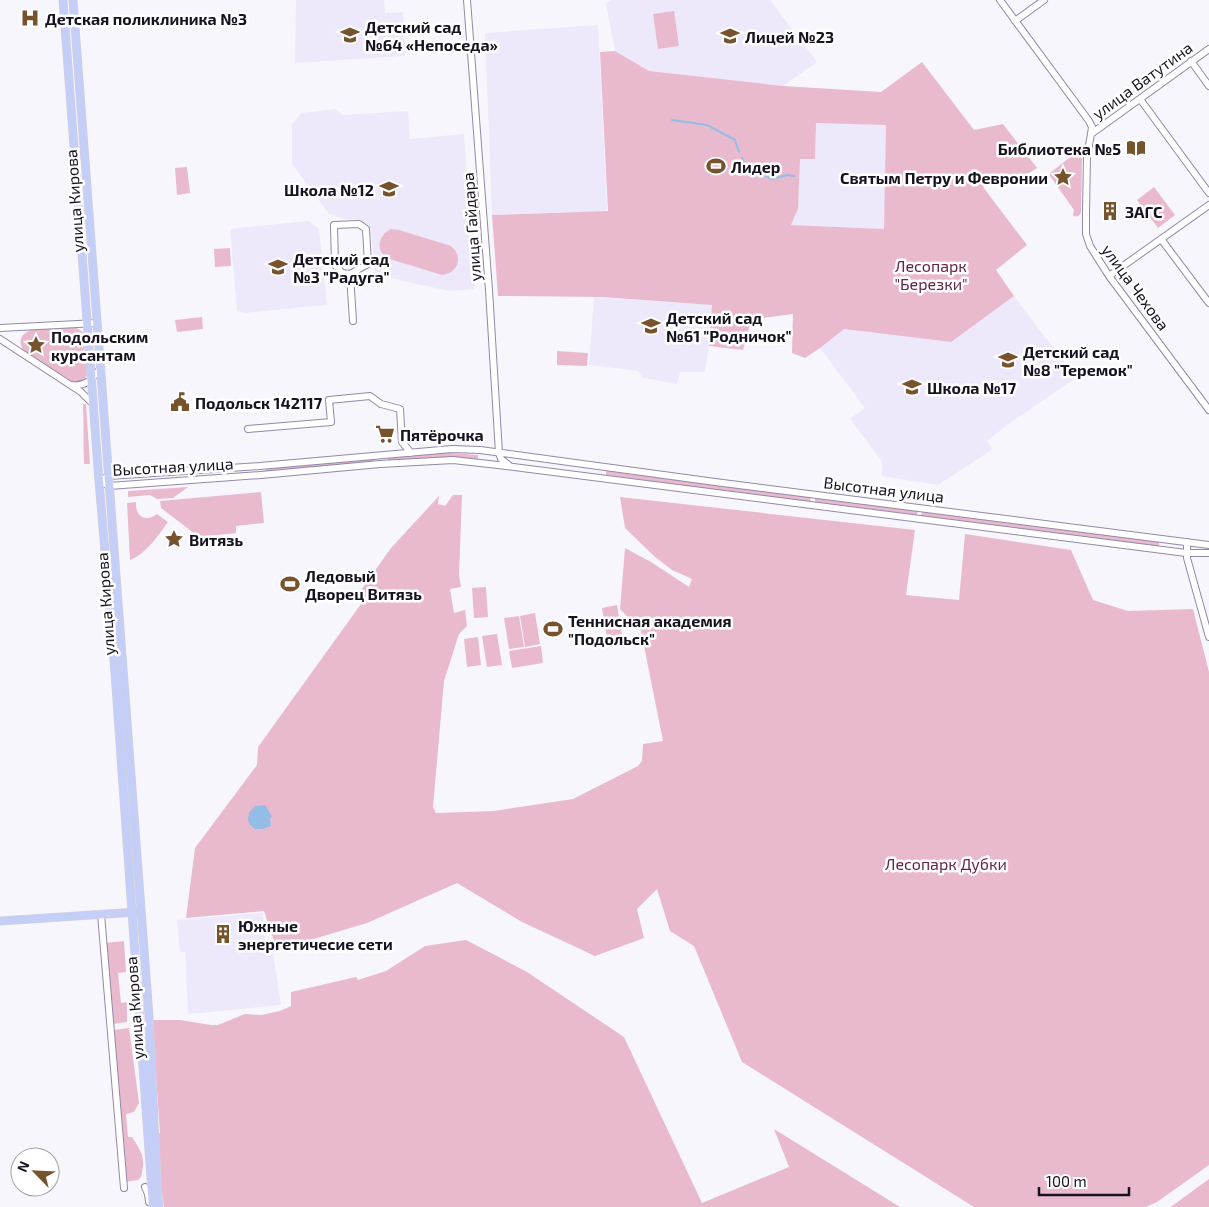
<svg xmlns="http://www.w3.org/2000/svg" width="1209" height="1207" viewBox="0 0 1209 1207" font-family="'Exo 2',sans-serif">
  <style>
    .built { fill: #ede8fa }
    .green { fill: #e9bace; fill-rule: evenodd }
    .water { fill: #94bde6 }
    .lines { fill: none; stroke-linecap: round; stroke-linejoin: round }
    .stream { stroke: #94bde6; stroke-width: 2 }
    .minor-casing { stroke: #9288a8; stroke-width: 8 }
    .major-casing { stroke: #d5d4d7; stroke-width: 9 }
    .minor { stroke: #fff; stroke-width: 6 }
    .major { stroke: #c5cef7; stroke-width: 8 }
    .labels { text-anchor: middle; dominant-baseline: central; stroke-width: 5; stroke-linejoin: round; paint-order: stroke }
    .poi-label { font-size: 16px; font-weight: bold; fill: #16121f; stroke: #fff; text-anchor: start }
    .street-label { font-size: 16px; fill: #16121f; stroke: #fff }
    .park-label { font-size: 16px; fill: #662447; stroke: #fff }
  </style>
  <rect width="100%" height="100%" fill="#f8f6fd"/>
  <path class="built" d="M296 0H384L385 13 403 12 405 56 295 63Z
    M612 0H770L817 62 783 86 649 71 615 51 606 4Z
    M598 25 607 211 492 215 485 33Z
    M336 109 343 115 408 111 410 139 464 134 475 289 450 291 403 281 376 273 374 270 371 229 358 220 353 219H344L329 214 292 164V125L301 113Z
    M816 122 886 125 885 229 791 225 798 209 800 159H815Z
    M309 221 319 229 327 305 245 313 237 311 230 229Z
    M1014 296 1076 378 1007 425 987 441 993 449 938 485 882 476V461L850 419 865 408 820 348 844 329 951 342Z
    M594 297 713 305 709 346 705 372H680L677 384 643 378 638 371 589 365Z
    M263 913 265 946H272L281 1005 188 1014 185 952H180L177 920Z"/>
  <path class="green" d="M674 11 679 46 658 49 653 14Z
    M615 51 649 71 783 86 881 92 922 62 974 130 1003 124 1037 168 1013 183 1001 173 983 187 1027 245 996 270 1014 296 951 342 844 329 820 348 805 358 792 353 793 314 761 318 750 325 743 350 709 346 712 305 602 297 498 296 492 215 608 211 600 52ZM816 123 886 125 884 229 791 225 798 209 800 159H815Z
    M1078 151 1080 152 1082 155 1081 213C1079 216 1076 218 1073 215L1074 210 1050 176V173Z
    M187 167 190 193 177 195 175 168Z
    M1154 187 1175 215 1158 228 1137 200Z
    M391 229 399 230 451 246C464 257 458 273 442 275L393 260C389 259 385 257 382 253 376 244 382 233 391 229Z
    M230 248 231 266 215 267 214 249Z
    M202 317 203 329 177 332 175 320Z
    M75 327 83 332 87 375 83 381 76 383 71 381 23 350C9 323 60 327 75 327Z
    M557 351 588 353 587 366 557 365Z
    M83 404H86L90 464H84C83 444 84 424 83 404Z
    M450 453 478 455V459L450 457 389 461 388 459V457Z
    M373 459 374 460V462L266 471 265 469 266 467Z
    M606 471 811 497 810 502 606 475Z
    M188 487 173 498 157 499 150 495 128 497V491Z
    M261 492 264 523 236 526V533L199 537 161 508 160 501Z
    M453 495H462L459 575 461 587 450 589 454 613 465 610 467 626 459 634 444 681 433 807 436 813 494 811 573 799 638 766 642 761 643 744 663 741 641 631 620 609 625 548 651 562 689 587 692 579 672 570 654 556 625 528 620 497 915 530 906 595 959 600 965 534 1071 550 1093 600 1128 611 1193 609 1209 672V1165L1157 1202 1146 1207H974L742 1062 694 946 670 931 657 889 637 909 644 938 595 956 522 922 457 883 367 923 277 950 264 911 186 918 195 848 257 765 258 747 361 604 359 593 391 548 439 496 438 504 445 506Z
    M815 498 918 511 917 515 815 502Z
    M136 502C135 516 145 523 157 514L168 522C157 537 147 553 130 560L127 503Z
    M922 512 1159 542V546L921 516Z
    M486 587 488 617 474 618 472 588Z
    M617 605 622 636 607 638 602 608Z
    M535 613 540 644 525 647 520 616Z
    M519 616 524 647 509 649 504 618Z
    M497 634 502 665 487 667 482 636Z
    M478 637 481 665 467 667 464 639Z
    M541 646 543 663 512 668 509 651Z
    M466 940 527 972 624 1037 702 1203 789 1167 774 1129 900 1207H164L161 1188 157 1133H160L152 1020H180L211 1025H218L245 1014 261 1015 280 1011 291 1006V992L356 977 358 980 386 971 425 946Z
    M124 941 126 972 118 973 121 1003 127 1002V1022L113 1024 105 943Z
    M129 1028 139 1103 134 1112 126 1114 128 1137H132C142 1153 146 1157 141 1177L138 1180 125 1182 113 1030Z
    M1209 1179V1207H1171L1172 1206Z"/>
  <path class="water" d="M265 805 272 816 270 819 271 826 263 829H255L249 824 248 819 249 813 255 806Z"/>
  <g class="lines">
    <path class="stream" d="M672 120 707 125 735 140 739 152
      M742 158 745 165 772 179 787 175 794 176"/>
    <g class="minor-casing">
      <path id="minor" d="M467 0 489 290 499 453 501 459 510 466
        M1000 0 1089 121 1092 127 1091 134 1087 156 1086 213V234L1090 246 1109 276 1209 410
        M1015 21 1044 0
        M1191 61 1209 86
        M1140 99 1209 193
        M1091 134 1209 49
        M359 224 366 229 368 264 350 274 342 273 335 265 334 225Z
        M1161 239 1209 303
        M350 274 353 321
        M1109 276 1209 205
        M0 328 97 323
        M0 339 81 392 93 404
        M71 385C86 387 92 379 101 368
        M248 429 331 422 329 400 370 396 381 404 400 409 402 442 411 453
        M99 481 109 486 261 475 380 464 453 460 498 465 1186 553H1209
        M99 481 109 476 260 466 452 449 480 450 715 482 1209 545
        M1187 542V558L1209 637
        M101 914 124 1188
        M145 1187 148 1194 149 1202"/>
    </g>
    <g class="major-casing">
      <path id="major" d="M63 0 99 481 114 659 153 1207
        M73 0 149 1016 157 1185 159 1207
        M0 921 137 912"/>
    </g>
    <use href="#minor" class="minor"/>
    <use href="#major" class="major"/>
  </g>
  <defs>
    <g id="hospital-bare" transform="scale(1.5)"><path d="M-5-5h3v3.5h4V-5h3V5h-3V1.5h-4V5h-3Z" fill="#76532c" stroke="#fff" stroke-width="2.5" paint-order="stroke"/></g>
    <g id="school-bare" transform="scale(1.5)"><path d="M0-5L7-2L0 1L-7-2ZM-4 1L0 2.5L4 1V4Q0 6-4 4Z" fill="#76532c" stroke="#fff" stroke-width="2.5" paint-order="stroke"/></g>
    <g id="library-bare" transform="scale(1.5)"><path d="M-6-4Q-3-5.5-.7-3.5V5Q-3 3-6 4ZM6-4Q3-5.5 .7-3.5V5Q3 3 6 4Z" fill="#76532c" stroke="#fff" stroke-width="2.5" paint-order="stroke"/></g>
    <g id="stadium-bare" transform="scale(1.5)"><path d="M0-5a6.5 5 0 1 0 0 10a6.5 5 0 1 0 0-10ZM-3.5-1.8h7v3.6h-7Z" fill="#76532c" stroke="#fff" stroke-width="2.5" paint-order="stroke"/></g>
    <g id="sight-bare" transform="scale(1.5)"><path d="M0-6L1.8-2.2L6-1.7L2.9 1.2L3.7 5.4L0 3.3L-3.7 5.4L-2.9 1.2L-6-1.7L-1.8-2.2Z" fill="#76532c" stroke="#fff" stroke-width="2.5" paint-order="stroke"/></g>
    <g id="building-bare" transform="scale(1.5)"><path d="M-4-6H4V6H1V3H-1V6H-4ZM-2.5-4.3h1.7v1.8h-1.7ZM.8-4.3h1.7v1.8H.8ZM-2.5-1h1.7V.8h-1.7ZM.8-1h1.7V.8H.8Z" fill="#76532c" stroke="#fff" stroke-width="2.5" paint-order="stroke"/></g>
    <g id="civic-bare" transform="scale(1.5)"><path d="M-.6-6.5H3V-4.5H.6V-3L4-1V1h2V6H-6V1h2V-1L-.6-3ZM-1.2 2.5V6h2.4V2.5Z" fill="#76532c" stroke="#fff" stroke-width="2.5" paint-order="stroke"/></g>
    <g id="supermarket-bare" transform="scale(1.5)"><path d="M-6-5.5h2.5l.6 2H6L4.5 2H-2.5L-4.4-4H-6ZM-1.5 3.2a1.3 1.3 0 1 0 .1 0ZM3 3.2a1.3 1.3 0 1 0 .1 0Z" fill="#76532c" stroke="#fff" stroke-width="2.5" paint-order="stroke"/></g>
  </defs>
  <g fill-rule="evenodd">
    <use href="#hospital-bare" x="30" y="18"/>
    <use href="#school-bare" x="350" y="35"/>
    <use href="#school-bare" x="730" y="36"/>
    <use href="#library-bare" x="1136" y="148"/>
    <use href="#stadium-bare" x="716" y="166"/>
    <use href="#sight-bare" x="1063" y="177"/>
    <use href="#school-bare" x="389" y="189"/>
    <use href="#building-bare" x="1110" y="211"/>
    <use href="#school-bare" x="278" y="267"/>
    <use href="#school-bare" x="651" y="326"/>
    <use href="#sight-bare" x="36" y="345"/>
    <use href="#school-bare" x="1008" y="360"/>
    <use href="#school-bare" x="912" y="387"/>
    <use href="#civic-bare" x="180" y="402"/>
    <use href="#supermarket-bare" x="385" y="434"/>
    <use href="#sight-bare" x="174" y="539"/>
    <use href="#stadium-bare" x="290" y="584"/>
    <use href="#stadium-bare" x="553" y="629"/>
    <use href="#building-bare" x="223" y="934"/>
  </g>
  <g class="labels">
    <g class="poi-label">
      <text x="45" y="18">Детская поликлиника №3</text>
      <text x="365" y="26">Детский сад<tspan x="365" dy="18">№64 «Непоседа»</tspan></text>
      <text x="745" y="36">Лицей №23</text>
      <text x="1121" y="148" text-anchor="end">Библиотека №5</text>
      <text x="731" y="166">Лидер</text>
      <text x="1048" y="177" text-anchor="end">Святым Петру и Февронии</text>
      <text x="374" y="189" text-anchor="end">Школа №12</text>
      <text x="1125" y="211">ЗАГС</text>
      <text x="293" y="258">Детский сад<tspan x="293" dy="18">№3 "Радуга"</tspan></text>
      <text x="666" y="317">Детский сад<tspan x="666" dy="18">№61 "Родничок"</tspan></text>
      <text x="51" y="336">Подольским<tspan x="51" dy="18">курсантам</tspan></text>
      <text x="1023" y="351">Детский сад<tspan x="1023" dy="18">№8 "Теремок"</tspan></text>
      <text x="927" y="387">Школа №17</text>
      <text x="195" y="402">Подольск 142117</text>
      <text x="400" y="434">Пятёрочка</text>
      <text x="189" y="539">Витязь</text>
      <text x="305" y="575">Ледовый<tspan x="305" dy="18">Дворец Витязь</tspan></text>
      <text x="568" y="620">Теннисная академия<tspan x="568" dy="18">"Подольск"</tspan></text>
      <text x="238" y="925">Южные<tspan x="238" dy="18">энергетичесие сети</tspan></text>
    </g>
    <g class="street-label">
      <text transform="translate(1142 80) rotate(-36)">улица Ватутина</text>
      <text transform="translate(74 201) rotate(-94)">улица Кирова</text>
      <text transform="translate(471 227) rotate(-94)">улица Гайдара</text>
      <text transform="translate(1136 287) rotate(54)">улица Чехова</text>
      <text transform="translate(173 466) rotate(-3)">Высотная улица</text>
      <text transform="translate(884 489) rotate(7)">Высотная улица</text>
      <text transform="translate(105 604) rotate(-94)">улица Кирова</text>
      <text transform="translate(134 1008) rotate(-94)">улица Кирова</text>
    </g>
    <g class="park-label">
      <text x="931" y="265">Лесопарк<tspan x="931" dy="18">"Березки"</tspan></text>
      <text x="946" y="863">Лесопарк Дубки</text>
    </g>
  </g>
  <g transform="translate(35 1172) rotate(294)"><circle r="24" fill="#ffffff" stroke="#a2a0a5"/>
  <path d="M0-4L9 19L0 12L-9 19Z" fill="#76532c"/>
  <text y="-8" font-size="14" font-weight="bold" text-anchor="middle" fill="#16121f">N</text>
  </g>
  <path d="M1039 1187v8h90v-8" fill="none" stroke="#16121f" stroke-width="2.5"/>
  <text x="1046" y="1187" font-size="15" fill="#16121f" stroke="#ffffff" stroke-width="4" paint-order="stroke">100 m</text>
</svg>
